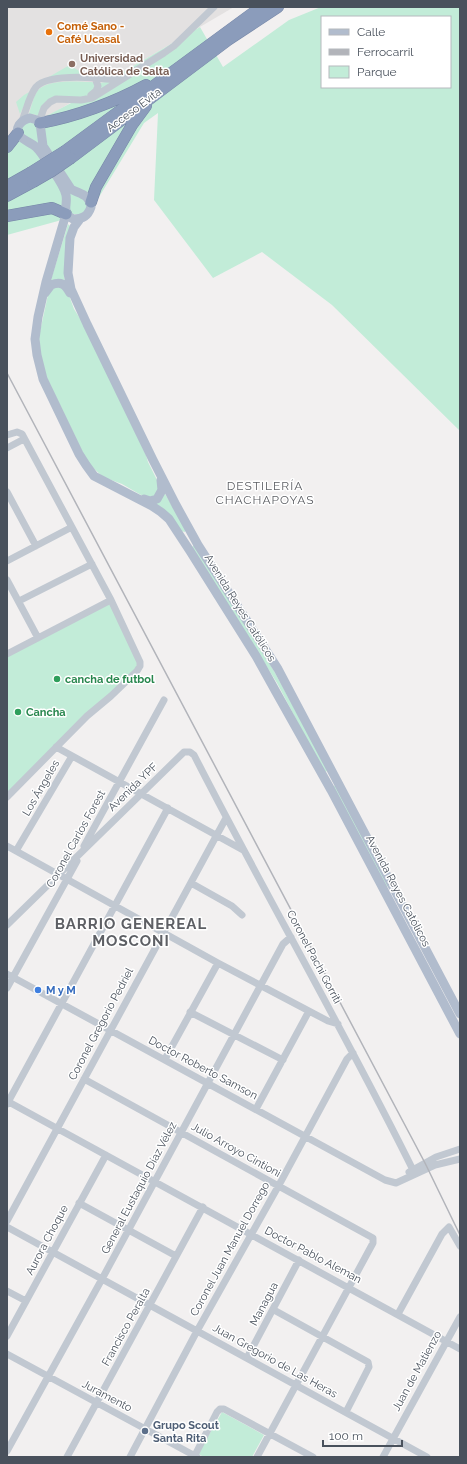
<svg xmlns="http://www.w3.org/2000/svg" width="467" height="1464" viewBox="0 0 467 1464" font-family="Raleway,sans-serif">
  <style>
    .education { fill: #e3e1e1 }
    .green { fill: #c2ecd8; fill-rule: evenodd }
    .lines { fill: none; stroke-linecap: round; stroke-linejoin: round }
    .highway-casing { stroke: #7687a7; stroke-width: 12 }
    .minor { stroke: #c1c8d1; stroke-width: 7 }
    .major { stroke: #b1bccd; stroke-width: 9 }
    .highway { stroke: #8b9cbb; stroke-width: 11 }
    .rail { stroke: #b2b4ba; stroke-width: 1.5 }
    .highway-bridge-casing { stroke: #7687a7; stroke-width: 12; stroke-linecap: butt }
    .highway-bridge { stroke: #8b9cbb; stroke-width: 11 }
    .food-dot { fill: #e8710a; stroke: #fff; stroke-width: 1.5 }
    .education-dot { fill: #8d6e63; stroke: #fff; stroke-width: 1.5 }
    .leisure-dot { fill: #2e9e5b; stroke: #fff; stroke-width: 1.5 }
    .shop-dot { fill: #3f7fe0; stroke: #fff; stroke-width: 1.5 }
    .service-dot { fill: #5c6f8a; stroke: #fff; stroke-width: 1.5 }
    .labels { text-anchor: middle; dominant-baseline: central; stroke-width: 3; stroke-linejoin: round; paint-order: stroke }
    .food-label { font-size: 11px; font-weight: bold; fill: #c56008; stroke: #fff; text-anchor: start }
    .education-label { font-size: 11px; font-weight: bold; fill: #785e54; stroke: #fff; text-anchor: start }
    .street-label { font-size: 11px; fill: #49515c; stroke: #fff }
    .leisure-label { font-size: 11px; font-weight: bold; fill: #27864d; stroke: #fff; text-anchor: start }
    .shop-label { font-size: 11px; font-weight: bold; fill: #366cbe; stroke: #fff; text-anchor: start }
    .service-label { font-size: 11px; font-weight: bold; fill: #4e5e75; stroke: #fff; text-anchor: start }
    .neighbourhood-label { font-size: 12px; letter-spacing: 1px; fill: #5d5f64; stroke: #fff }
    .district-label { font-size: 15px; font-weight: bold; letter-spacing: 1px; fill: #5d5f64; stroke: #fff }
  </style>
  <rect width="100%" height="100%" fill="#f2f0f0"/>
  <path class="education" d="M7 7H234L7 140Z"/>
  <path class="green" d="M321 7H460V431L332 305 262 252 213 278 154 200 158 113 144 123 96 202 82 214H73L58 221 7 235V139L27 122H35L73 102 57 97 39 116 33 114H29C31 107 33 99 36 93 45 78 77 82 92 82L94 83V87L100 83 106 82 200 27 223 67 289 20ZM322 17H450V87H322Z
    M68 66 72 67 85 74 47 78Z
    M31 91 20 114 16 102 24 95Z
    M68 224 70 226 64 275 65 281 50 283Z
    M55 285 67 290 74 309 84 325 146 455 148 462 159 484V494L148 499 122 484 103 477 90 465 85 457 47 378 40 357 39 336 49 290Z
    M164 492 186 530 185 532 181 531C174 522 167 510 156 504Z
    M194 545 274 671 328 771 324 772 277 683 192 547Z
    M111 600 140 666 7 798V654Z
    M336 785 389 886 386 887 332 787Z
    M222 1412 264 1435 252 1457H204L198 1454Z"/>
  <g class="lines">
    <g class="highway-casing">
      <path id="highway" d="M40 123C75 117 115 102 146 85
        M7 147 18 133
        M65 151 261 7
        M71 158 228 40 278 7
        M7 186 30 173
        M7 196 33 182
        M91 202 96 187 132 125 146 106
        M7 216 52 208 66 214"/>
    </g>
    <path class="minor" d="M91 95 96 91 98 86 95 78
      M22 121C26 111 29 96 36 87 47 75 81 77 96 78 104 79 112 80 120 79
      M39 122 44 108 50 102 56 99 81 100 92 98 164 53 174 46 214 7
      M7 435 17 432 22 434 111 600 140 662V666L137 671 111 696 87 716 7 797
      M7 448 24 439
      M7 492 36 546
      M7 561 72 527
      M7 580 38 638
      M19 601 92 564
      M7 654 111 600
      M56 747 243 850
      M7 846 218 963 328 1021 338 1024
      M84 846 164 700
      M16 851 72 756
      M191 883 232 906 242 915
      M7 925 184 752H190L194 755C266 896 345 1032 415 1174
      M7 974 385 1180 396 1183 435 1165 460 1159
      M7 988 77 861
      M190 1012 283 1060
      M165 1059 218 963
      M84 1079 373 1238V1243L257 1457
      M7 1101 460 1349
      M7 1104 168 808
      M256 1109 309 1011
      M409 1172 436 1157 460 1149
      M79 1203 176 1256
      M7 1221 226 818
      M7 1227 427 1457
      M7 1291 26 1301
      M274 1310 368 1362 369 1367 346 1412
      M398 1314 442 1234 449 1227 460 1246
      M7 1336 106 1155
      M7 1354 197 1457
      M247 1358 299 1260
      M7 1451 102 1279 283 944 291 937
      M67 1457 203 1207
      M130 1457 197 1331 279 1185 347 1059 353 1053
      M194 1457 217 1412 220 1409H224L313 1457
      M383 1457 460 1317"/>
    <path class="major" d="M30 118 37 120 40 123 43 146 71 189C79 194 90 194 91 207 88 216 83 219 73 219 61 213 68 205 66 195 63 183 53 172 47 162 44 157 40 151 36 147 29 141 12 137 19 125 22 121 25 119 30 118Z
      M66 214 46 282 38 317 35 339 37 355 43 379 79 454 86 465 94 476 152 506 161 512 169 519 190 551 256 656 276 692 331 790 460 1034
      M80 219 74 227 70 238 68 273 71 289 87 324 153 460 176 505 198 545 278 669 460 1014
      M45 293 51 285C61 281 65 284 70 293
      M144 499 150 501 157 499 162 490 161 480"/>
    <use href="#highway" class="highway"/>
    <path class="rail" d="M7 373 425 1163 460 1235"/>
    <g class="highway-bridge-casing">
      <path id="highway-bridge" d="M30 173 65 151
        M33 182 52 171 71 158"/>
    </g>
    <use href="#highway-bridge" class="highway-bridge"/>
  </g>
  <circle class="food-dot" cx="49" cy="32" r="4"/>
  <circle class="education-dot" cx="72" cy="64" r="4"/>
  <g class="leisure-dot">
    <circle cx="57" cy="679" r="4"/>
    <circle cx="18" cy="712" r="4"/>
  </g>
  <circle class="shop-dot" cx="38" cy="990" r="4"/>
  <circle class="service-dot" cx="145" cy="1431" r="4"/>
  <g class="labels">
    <g class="food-label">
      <text x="57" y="26">Comé Sano -<tspan x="57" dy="13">Café Ucasal</tspan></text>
    </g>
    <g class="education-label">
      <text x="80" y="58">Universidad<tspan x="80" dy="13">Católica de Salta</tspan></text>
    </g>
    <g class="street-label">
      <text transform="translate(134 110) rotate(-37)">Acceso Evita</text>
      <text transform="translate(240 608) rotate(58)">Avenida Reyes Católicos</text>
      <text transform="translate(133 787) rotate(-44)">Avenida YPF</text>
      <text transform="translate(41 788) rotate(-60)">Los Ángeles</text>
      <text transform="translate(76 839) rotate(-61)">Coronel Carlos Forest</text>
      <text transform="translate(398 891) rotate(62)">Avenida Reyes Católicos</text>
      <text transform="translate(314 957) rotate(62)">Coronel Pachi Gorriti</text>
      <text transform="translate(101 1024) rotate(-62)">Coronel Gregorio Pedriel</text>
      <text transform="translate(203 1068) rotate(28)">Doctor Roberto Samson</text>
      <text transform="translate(236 1150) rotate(29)">Julio Arroyo Cintioni</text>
      <text transform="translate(139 1188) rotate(-62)">General Eustaquio Díaz Vélez</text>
      <text transform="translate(47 1240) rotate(-62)">Aurora Choque</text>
      <text transform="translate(230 1249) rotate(-61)">Coronel Juan Manuel Dorrego</text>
      <text transform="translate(313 1255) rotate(28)">Doctor Pablo Aleman</text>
      <text transform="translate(264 1304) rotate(-62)">Managua</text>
      <text transform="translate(126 1327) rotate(-61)">Francisco Peralta</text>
      <text transform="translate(275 1361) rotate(29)">Juan Gregorio de Las Heras</text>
      <text transform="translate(417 1371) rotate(-61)">Juan de Matienzo</text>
      <text transform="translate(107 1396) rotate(28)">Juramento</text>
    </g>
    <g class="leisure-label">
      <text x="65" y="679">cancha de futbol</text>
      <text x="26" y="712">Cancha</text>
    </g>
    <g class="shop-label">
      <text x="46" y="990">M y M</text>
    </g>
    <g class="service-label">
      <text x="153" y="1425">Grupo Scout<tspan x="153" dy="13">Santa Rita</tspan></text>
    </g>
    <g class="neighbourhood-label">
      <text x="265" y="486">DESTILERÍA<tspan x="265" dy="14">CHACHAPOYAS</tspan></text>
    </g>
    <g class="district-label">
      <text x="131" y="924">BARRIO GENEREAL<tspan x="131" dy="17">MOSCONI</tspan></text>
    </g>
  </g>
  <rect width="467" height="1464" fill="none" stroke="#49515c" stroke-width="16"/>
  <rect x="321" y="16" width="130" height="72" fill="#ffffff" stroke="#b6b9be"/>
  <rect x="329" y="29" width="20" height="6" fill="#b1bccd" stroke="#b6b9be"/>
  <text x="357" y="36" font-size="12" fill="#49515c">Calle</text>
  <rect x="329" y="49" width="20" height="6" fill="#b2b4ba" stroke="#b6b9be"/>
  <text x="357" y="56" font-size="12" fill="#49515c">Ferrocarril</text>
  <rect x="329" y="66" width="20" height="12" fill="#c2ecd8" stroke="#b6b9be"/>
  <text x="357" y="76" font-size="12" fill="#49515c">Parque</text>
  <path d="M323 1440v6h79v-6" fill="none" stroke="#49515c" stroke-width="2"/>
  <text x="329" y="1440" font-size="12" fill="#49515c" stroke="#ffffff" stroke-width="3" paint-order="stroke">100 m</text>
</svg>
